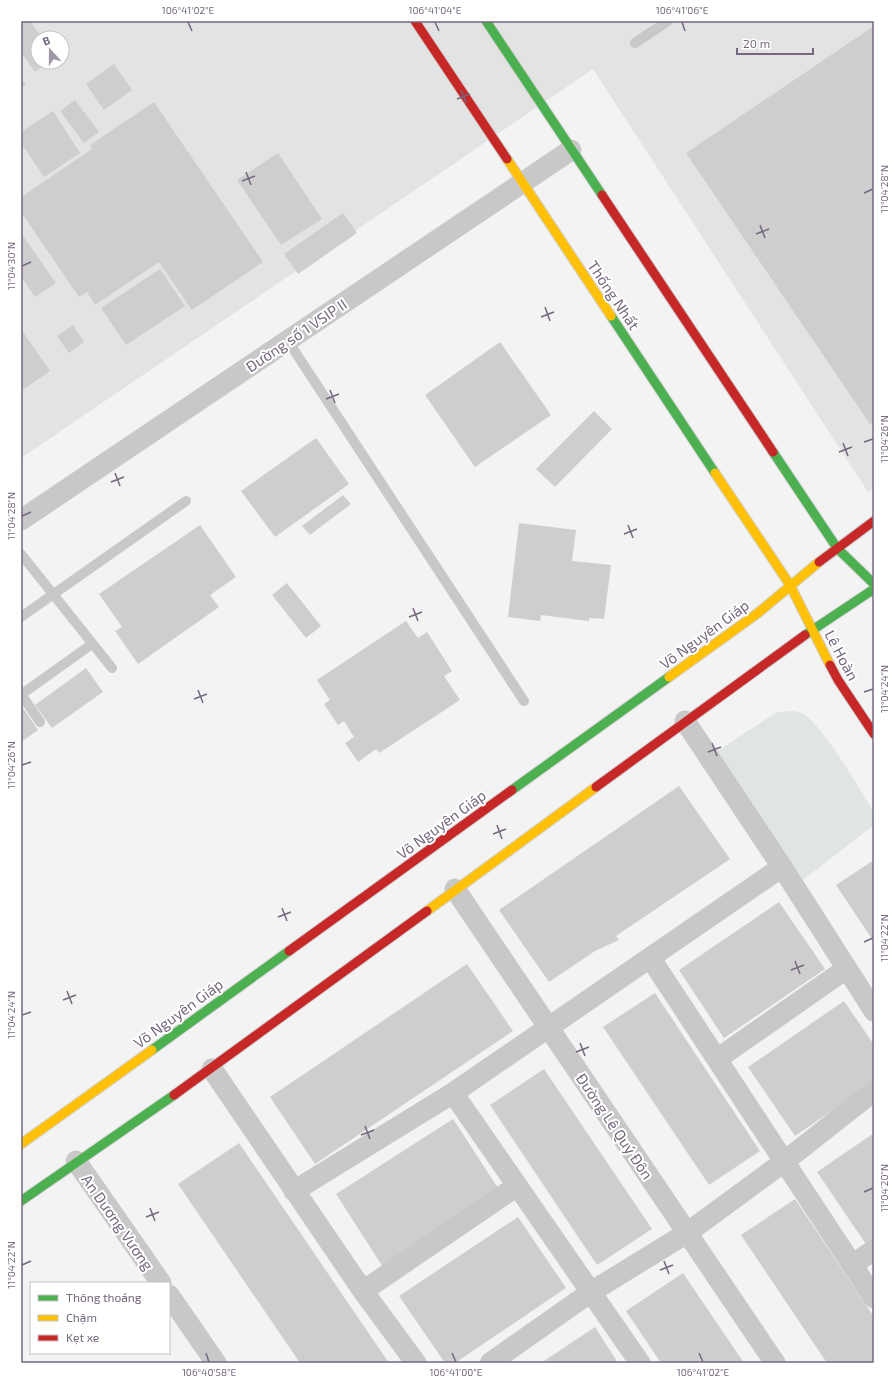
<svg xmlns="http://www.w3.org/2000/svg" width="895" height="1384" viewBox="0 0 895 1384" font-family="'Exo 2',sans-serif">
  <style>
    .built { fill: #e3e3e4; fill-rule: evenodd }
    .green { fill: #e0e5e3 }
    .building { fill: #cececf }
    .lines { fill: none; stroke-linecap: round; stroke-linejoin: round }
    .fast-casing { stroke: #d0cfd0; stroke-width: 11 }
    .slow-casing { stroke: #d0cfd0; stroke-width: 11 }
    .jam-casing { stroke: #d0cfd0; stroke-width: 11 }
    .lane { stroke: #c8c8c9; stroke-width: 10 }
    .street { stroke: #c8c8c9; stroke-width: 21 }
    .fast { stroke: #4caf50; stroke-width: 9 }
    .slow { stroke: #ffc107; stroke-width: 9 }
    .jam { stroke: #c62828; stroke-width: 9 }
    .ticks { fill: none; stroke: #75677e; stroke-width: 1.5 }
    .labels { text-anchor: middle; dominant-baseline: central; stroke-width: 4; stroke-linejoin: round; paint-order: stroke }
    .street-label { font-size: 15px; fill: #75677e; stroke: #fff }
    .neatline { fill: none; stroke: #75677e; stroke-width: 1.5 }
    .ticks-label { font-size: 10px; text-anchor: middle; fill: #75677e }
  </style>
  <rect width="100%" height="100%" fill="#f2f3f2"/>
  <path class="built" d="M21 21H874V487L868 492 593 69 21 458ZM38 38H62V62H38Z"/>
  <path class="green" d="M777 712C784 712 792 710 799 712 819 717 861 792 874 812V825L803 880 713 754Z"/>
  <path class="building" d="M21 21H30L42 38H38V62H48L35 72 21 52Z
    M874 26V422L870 424 686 153Z
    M114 64 132 90 104 110 86 84Z
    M21 77 26 85 21 88Z
    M75 100 99 132 84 143 60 111Z
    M154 102 263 262 192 310 159 262 95 305 87 292 79 297 21 212V197L92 149 90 145Z
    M53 111 80 153 44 177 21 143V132Z
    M278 153 322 219 281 245 237 180Z
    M343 213 357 233 298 274 284 254Z
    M21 233 56 283 35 297 21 276Z
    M160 269 185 306 126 345 101 308Z
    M73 325 84 342 69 353 57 336Z
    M21 329 50 371 21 391Z
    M500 342 551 415 475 467 425 395Z
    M594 411 612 429 555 487 536 469Z
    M316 438 349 484 275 537 241 491Z
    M343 495 351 504 310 535 302 526Z
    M519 523 576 530 572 561 611 565 604 619 589 618V621L541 615 540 621 508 617Z
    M200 525 236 577 210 595 219 607 138 664 115 631 122 627 99 594Z
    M287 583 321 626 306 638 272 595Z
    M406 621 418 638 427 632 452 671 444 676 460 700 379 753 376 749 358 762 345 743 354 737 344 721 338 725 324 704 330 700 317 680Z
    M86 668 103 692 52 728 35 705Z
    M21 705 38 730 21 742Z
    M679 786 730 859 616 936 619 940 595 951 549 982 499 910Z
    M874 860V942L836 885Z
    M779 902 825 969 724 1038 679 970Z
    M467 964 513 1031 315 1164 270 1097Z
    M655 993 760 1151 709 1185 603 1027Z
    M844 1001 874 1045V1082L795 1136 748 1067Z
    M544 1069 652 1229 597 1265 490 1105Z
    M453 1119 500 1191 383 1267 336 1194Z
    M874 1133V1243L868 1247 817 1172Z
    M239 1143 389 1363H300L178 1184Z
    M795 1199 874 1317V1363H827L741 1235Z
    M518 1217 566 1288 455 1363H445L399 1296Z
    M683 1273 744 1363H661L626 1311Z
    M595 1327 618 1363H541Z"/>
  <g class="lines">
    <g class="fast-casing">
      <path id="fast" d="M486 21 602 195
        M611 316 715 473
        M773 452 837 548 874 584
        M805 635 874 589
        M512 790 669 677
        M152 1050 289 951
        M21 1201 174 1095"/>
    </g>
    <g class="slow-casing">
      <path id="slow" d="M507 159 611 316
        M715 473 790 585 830 665
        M669 677 758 613 819 562
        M427 911 596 787
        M21 1144 152 1050"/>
    </g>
    <g class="jam-casing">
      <path id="jam" d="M415 21 507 159
        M602 195 773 452
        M819 562 874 521
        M830 665 838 680 874 734
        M596 787 805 635
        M289 951 512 790
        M174 1095 427 911"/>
    </g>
    <path class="lane" d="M635 43 668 21
      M288 341 524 701
      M21 554 112 668
      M21 617 186 501
      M21 694 40 722
      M22 694 92 644"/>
    <path class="street" d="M21 520 571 150
      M685 721 782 867 874 1011
      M455 889 775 1363
      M651 959 874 1298
      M717 1059 846 969
      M212 1069 363 1291 416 1363
      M453 1093 640 1363
      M76 1161 161 1283
      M294 1191 453 1093 782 867
      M852 1265 874 1250
      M363 1291 517 1186
      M169 1295 216 1363
      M490 1363 591 1292 687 1233 785 1161 874 1091"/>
    <use href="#fast" class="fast"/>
    <use href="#slow" class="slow"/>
    <use href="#jam" class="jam"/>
  </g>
  <path class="ticks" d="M188 22 192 31M435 22 439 31M682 22 685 31M461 90 466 103M457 99 470 94M246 172 251 185M242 181 255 176M864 193 873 189M760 225 765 238M756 234 769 229M22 266 31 262M545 307 550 321M541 317 554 312M330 390 335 403M326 399 339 394M864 442 873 439M843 443 848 456M839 452 852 447M115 473 120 486M111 482 124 477M22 516 31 512M628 525 633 538M624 534 637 529M413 608 418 621M409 617 422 612M198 690 203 703M864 692 873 689M194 699 207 694M712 743 717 756M708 752 721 747M22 765 31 762M497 825 502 839M493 834 506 829M282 908 287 921M278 917 291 912M864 942 873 938M795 961 800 974M791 970 804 965M67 991 72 1004M63 1000 76 995M22 1015 31 1012M580 1043 585 1056M576 1052 589 1047M365 1126 370 1139M361 1135 374 1130M864 1192 873 1188M150 1208 155 1221M146 1217 159 1212M664 1261 669 1274M22 1265 31 1261M660 1270 673 1265M206 1353 209 1362M452 1353 456 1362M699 1353 703 1362"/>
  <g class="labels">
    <g class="street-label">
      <text transform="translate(614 295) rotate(56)">Thống Nhất</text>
      <text transform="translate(296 335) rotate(-34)">Đường số 1 VSIP II</text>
      <text transform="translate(704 634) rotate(-36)">Võ Nguyên Giáp</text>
      <text transform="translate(842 655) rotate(62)">Lê Hoàn</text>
      <text transform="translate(441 824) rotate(-36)">Võ Nguyên Giáp</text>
      <text transform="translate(178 1013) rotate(-36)">Võ Nguyên Giáp</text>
      <text transform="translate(615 1126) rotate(56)">Đường Lê Quý Đôn</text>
      <text transform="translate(118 1222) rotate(55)">An Dương Vương</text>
    </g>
  </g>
  <rect width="895" height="1384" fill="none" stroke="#ffffff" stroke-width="44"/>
  <rect x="30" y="1282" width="140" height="72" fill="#ffffff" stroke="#c8c2cb"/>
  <rect x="38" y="1295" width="20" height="6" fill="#4caf50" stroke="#c8c2cb"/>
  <text x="66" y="1302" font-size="12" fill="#75677e">Thông thoáng</text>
  <rect x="38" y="1315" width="20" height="6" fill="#ffc107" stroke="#c8c2cb"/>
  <text x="66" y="1322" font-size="12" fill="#75677e">Chậm</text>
  <rect x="38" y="1335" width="20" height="6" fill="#c62828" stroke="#c8c2cb"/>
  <text x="66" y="1342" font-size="12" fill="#75677e">Kẹt xe</text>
  <g transform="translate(50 50) rotate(339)"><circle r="19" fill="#ffffff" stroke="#c8c2cb"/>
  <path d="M0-3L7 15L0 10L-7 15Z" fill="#a198a7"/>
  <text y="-6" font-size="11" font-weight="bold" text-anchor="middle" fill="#75677e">B</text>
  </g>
  <path d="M737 48v6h76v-6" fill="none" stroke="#75677e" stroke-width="2"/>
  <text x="743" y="48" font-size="12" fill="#75677e" stroke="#ffffff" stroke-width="3" paint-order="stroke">20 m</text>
  <rect x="22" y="22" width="851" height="1340" class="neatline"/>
  <g class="ticks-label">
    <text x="188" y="14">106°41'02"E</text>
    <text x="435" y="14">106°41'04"E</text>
    <text x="682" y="14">106°41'06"E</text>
    <text transform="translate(884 189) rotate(-90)" y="4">11°04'28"N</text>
    <text transform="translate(11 266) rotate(-90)" y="4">11°04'30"N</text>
    <text transform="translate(884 439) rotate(-90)" y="4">11°04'26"N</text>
    <text transform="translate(11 516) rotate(-90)" y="4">11°04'28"N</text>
    <text transform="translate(884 689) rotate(-90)" y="4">11°04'24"N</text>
    <text transform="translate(11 765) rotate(-90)" y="4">11°04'26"N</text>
    <text transform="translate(884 938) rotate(-90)" y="4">11°04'22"N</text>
    <text transform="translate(11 1015) rotate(-90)" y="4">11°04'24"N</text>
    <text transform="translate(884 1188) rotate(-90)" y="4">11°04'20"N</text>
    <text transform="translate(11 1265) rotate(-90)" y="4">11°04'22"N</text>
    <text x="209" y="1376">106°40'58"E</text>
    <text x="456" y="1376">106°41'00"E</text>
    <text x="703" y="1376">106°41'02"E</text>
  </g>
</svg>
